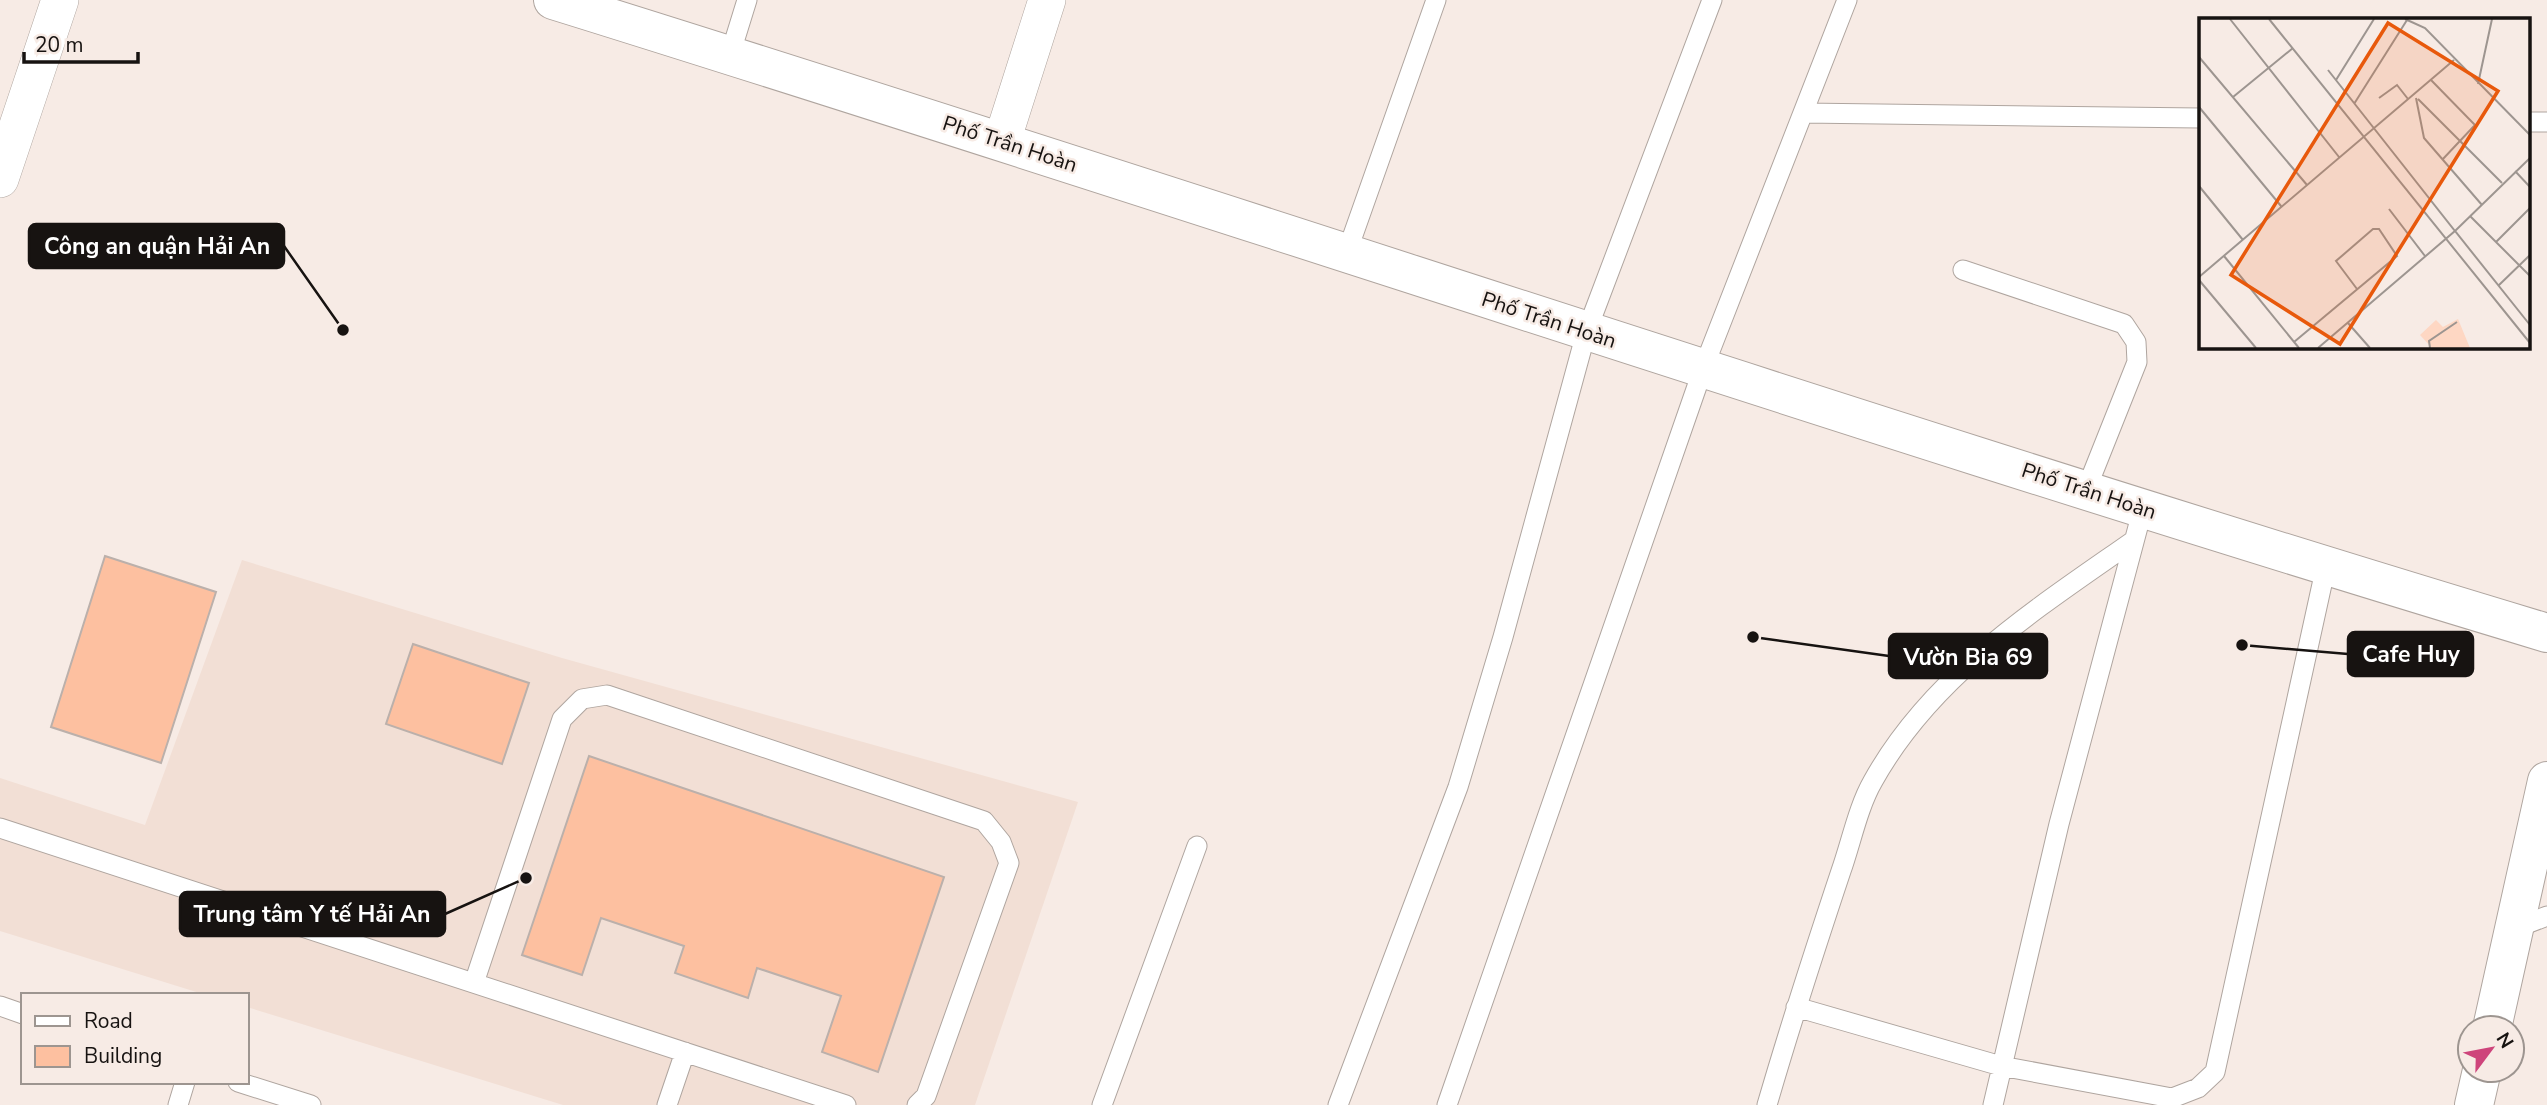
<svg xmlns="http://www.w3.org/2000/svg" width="2547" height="1105" viewBox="0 0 2547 1105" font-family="'Nunito Sans',sans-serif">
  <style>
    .built { fill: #f2dfd5 }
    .building { fill: #fdc0a0; stroke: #bbb0ab; stroke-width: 2 }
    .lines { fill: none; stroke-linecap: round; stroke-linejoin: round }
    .lane-casing { stroke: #afa59f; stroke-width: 21 }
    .street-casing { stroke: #afa59f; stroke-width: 38 }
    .secondary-casing { stroke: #afa59f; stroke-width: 40 }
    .lane { stroke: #fff; stroke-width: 19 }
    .street { stroke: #fff; stroke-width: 37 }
    .secondary { stroke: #fff; stroke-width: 38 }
    .labels { text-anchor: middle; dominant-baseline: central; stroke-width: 5; stroke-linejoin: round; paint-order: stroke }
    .street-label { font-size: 21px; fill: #171311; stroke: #f7ebe5 }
    .inset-road { fill: none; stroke: #9d9590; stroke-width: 2 }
    .view { fill: #e8590c; fill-opacity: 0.15; stroke: #e8590c; stroke-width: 3.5 }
    .inset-edge { fill: none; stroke: #171311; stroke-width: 3.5 }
    .leader { fill: none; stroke: #171311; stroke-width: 2.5 }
    .callout-dot { fill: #171311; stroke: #f7ebe5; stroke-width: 2.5 }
    .callout { fill: #171311; stroke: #171311; stroke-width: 2.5 }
    .callout-label { font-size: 23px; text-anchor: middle; font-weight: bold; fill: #fff }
  </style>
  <rect width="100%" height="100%" fill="#f7ebe5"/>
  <path class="built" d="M242 560 562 658 1078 802 975 1105H563L247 1007V995H206L0 931V778L145 825Z"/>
  <path class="building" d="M105 556 216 592 161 763 51 727Z
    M413 644 529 683 502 764 386 724Z
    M589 756 944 877 878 1072 822 1052 841 996 757 968 748 998 675 973 684 946 601 918 582 975 522 955Z"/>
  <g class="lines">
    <g class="lane-casing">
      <path id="lane" d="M730 55 747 0
        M1803 113 2200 118
        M2528 122H2547
        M1347 252 1436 0
        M1963 270 2124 324 2136 342 2137 362 2086 490
        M0 828 846 1105
        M2516 928 2547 916
        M474 983 562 719 582 699 607 695 984 821 1001 842 1009 863 926 1096 917 1105
        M0 1006 23 1014
        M1796 1007 2001 1066 2172 1098 2198 1088 2215 1072 2326 566
        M238 1082 311 1105
        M178 1105 185 1082
        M667 1105 685 1052
        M1102 1105 1197 846
        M1338 1105 1458 787 1503 637 1586 333 1712 0
        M1447 1105 1703 369 1847 0
        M1767 1105C1790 1026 1815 949 1841 871 1851 843 1858 807 1873 781 1932 675 2036 609 2133 541
        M1993 1105 2059 824 2143 508"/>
    </g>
    <g class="street-casing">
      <path id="street" d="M1002 141 1047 0
        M0 179 60 0"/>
    </g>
    <g class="secondary-casing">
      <path id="secondary" d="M553 0C1219 207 1879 432 2547 633
        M2492 1028 2547 781
        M2474 1105 2482 1070"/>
    </g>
    <use href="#lane" class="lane"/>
    <use href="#street" class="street"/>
    <use href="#secondary" class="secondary"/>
  </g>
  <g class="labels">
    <g class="street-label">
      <text transform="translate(1010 144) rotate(18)">Phố Trần Hoàn</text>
      <text transform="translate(1549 320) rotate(18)">Phố Trần Hoàn</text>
      <text transform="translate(2089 491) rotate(18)">Phố Trần Hoàn</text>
    </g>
  </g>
  <g transform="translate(2199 18)">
    <rect width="331" height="331" fill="#f7ebe5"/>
    <path d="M259 301 271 330H233L221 317 237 302 244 309Z" fill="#fed7c3"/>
    <path class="inset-road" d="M31 1 140 139M70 1 331 325M206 1 226 10 331 117M0 39 108 167M129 52 256 213 331 140M137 62 175 1M232 62 276 107 243 142M279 66 293 1M34 79 94 30M180 80 198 67 209 81M217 80 225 120 283 187M219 81 303 165M155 86 208 2M0 89 82 188M316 153 331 169M0 168 44 222M190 191 226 238M271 198 331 258M297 224 331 190M25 238 100 330M0 259 255 42M0 262 57 330M299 268 331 237M149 305 171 330M95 324 198 238 180 211H174L137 243 158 271M119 330 256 213 331 307M231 330 230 323 258 304"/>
    <path class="view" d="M189 5 299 73 141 326 32 257Z"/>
    <rect width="331" height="331" class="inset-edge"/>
  </g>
  <path class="leader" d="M343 330L284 246M2242 645L2348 654M1753 637L1889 656M526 878L445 914"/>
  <g class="callout-dot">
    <circle cx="343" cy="330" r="7"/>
    <circle cx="2242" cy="645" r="7"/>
    <circle cx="1753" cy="637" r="7"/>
    <circle cx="526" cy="878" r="7"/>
  </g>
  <g class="callout">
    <rect x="29" y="224" width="255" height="44" rx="7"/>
    <rect x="2348" y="632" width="125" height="44" rx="7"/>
    <rect x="1889" y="634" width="158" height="44" rx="7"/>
    <rect x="180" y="892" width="265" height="44" rx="7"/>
  </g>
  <g class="callout-label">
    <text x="157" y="254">Công an quận Hải An</text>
    <text x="2411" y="662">Cafe Huy</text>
    <text x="1968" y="665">Vườn Bia 69</text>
    <text x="312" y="922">Trung tâm Y tế Hải An</text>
  </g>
  <rect x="21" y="993" width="228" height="91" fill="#f7ebe5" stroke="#9d9590" stroke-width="2"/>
  <rect x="35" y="1016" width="35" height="10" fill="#ffffff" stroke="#9d9590" stroke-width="2"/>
  <text x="84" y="1028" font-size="21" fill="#171311">Road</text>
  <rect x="35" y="1046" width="35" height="21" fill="#fdc0a0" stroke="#9d9590" stroke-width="2"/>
  <text x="84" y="1063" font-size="21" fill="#171311">Building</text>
  <g transform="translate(2491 1049) rotate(58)"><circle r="33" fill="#f7ebe5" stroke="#9d9590" stroke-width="2"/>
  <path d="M0-5L12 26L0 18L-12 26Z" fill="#ce447b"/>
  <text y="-10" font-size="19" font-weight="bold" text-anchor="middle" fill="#171311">N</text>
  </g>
  <path d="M24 52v10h114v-10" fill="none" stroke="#171311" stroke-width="3.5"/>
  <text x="35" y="52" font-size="21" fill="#171311" stroke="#f7ebe5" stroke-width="5" paint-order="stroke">20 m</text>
</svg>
